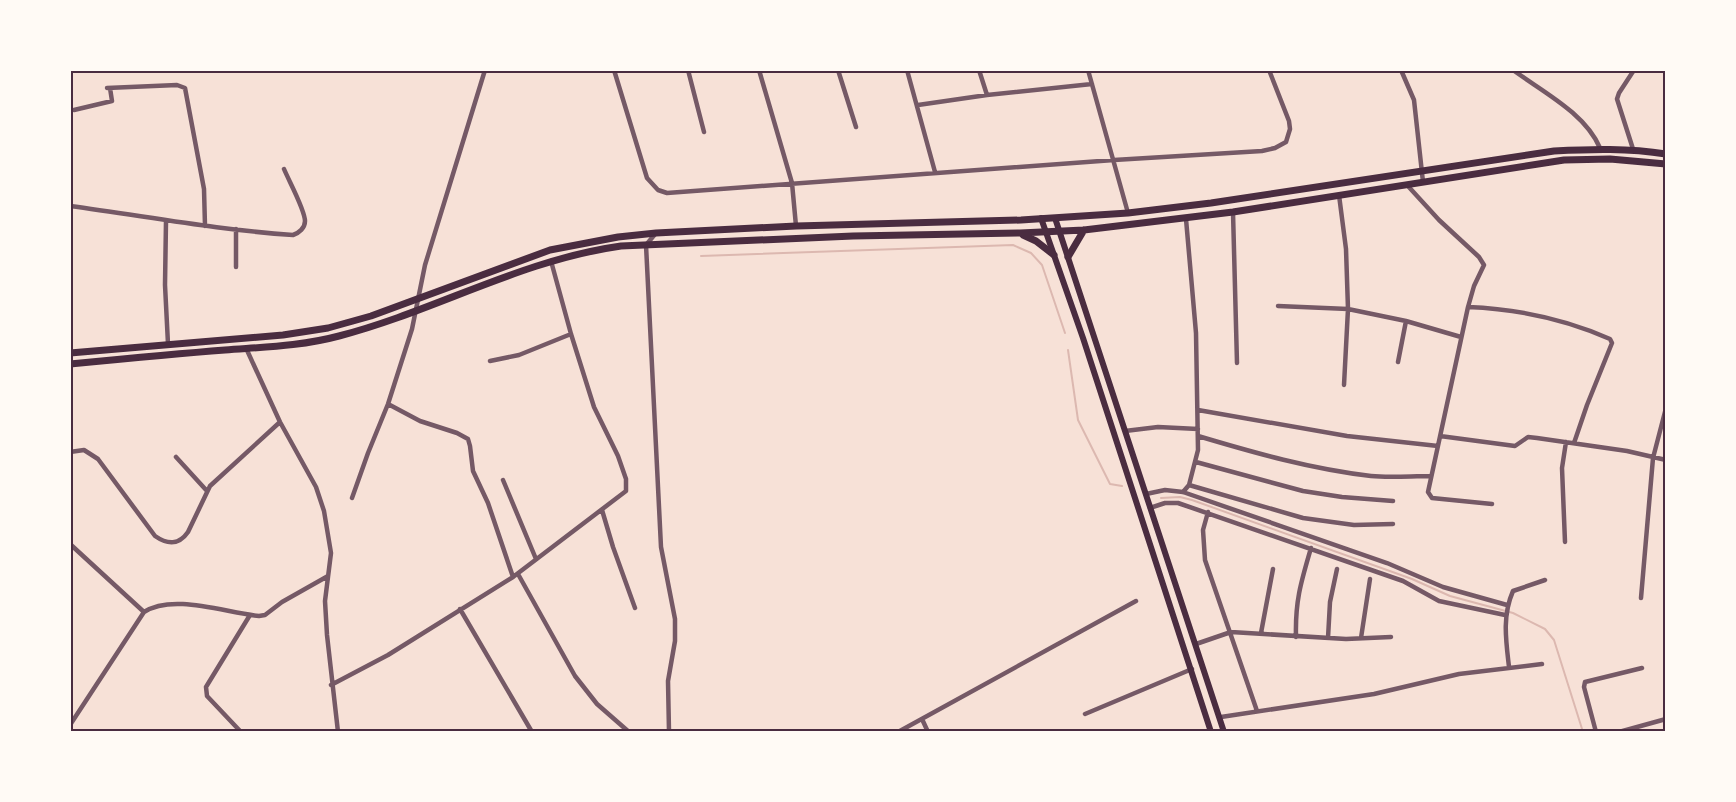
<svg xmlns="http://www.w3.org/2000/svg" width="1736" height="802" viewBox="0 0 1736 802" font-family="'Noto Serif',serif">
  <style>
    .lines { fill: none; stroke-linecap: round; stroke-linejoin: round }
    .stream { stroke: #dcb8b0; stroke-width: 2 }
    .minor { stroke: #755966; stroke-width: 4.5 }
    .secondary { stroke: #4a2c40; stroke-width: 6 }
    .primary { stroke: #4a2c40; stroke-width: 7 }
    .neatline { fill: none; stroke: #4a2c40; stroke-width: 2 }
  </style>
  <rect width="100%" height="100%" fill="#f7e1d7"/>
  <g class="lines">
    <path class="stream" d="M701 256 1013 245 1031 253 1042 265 1065 333
      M1068 350 1078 420 1110 484 1122 486
      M1161 498 1180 497 1192 500 1412 579 1450 596 1513 613 1545 629 1554 640 1583 732"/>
    <path class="minor" d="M614 70 647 178 658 190 667 193 1114 160 1262 151 1275 148 1286 142 1290 129 1289 121 1269 70
      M688 70 704 132
      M759 70 792 183 796 226
      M838 70 856 127
      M907 70 935 172
      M979 70 987 95
      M1088 70 1128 213
      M1401 70 1414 100 1423 182
      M1513 70C1543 92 1585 113 1600 148
      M107 88 177 85 185 88 204 189 205 226
      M918 105 987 95 1092 84
      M74 110 112 101 110 88
      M1633 149 1617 99 1619 93 1634 70
      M1407 185 1439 220 1479 257 1484 265 1474 286 1468 307 1428 492 1432 498 1492 504
      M1339 195 1346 249 1348 309 1344 385
      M70 206C145 216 218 230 293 235 299 233 305 228 305 221 305 210 289 181 284 169
      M1233 212 1237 363
      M166 221 165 285 168 344
      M656 233 646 245 661 547 675 619V641L668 681 669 732
      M236 267V229
      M1278 306 1348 309 1406 321 1461 337
      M1468 307C1517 309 1565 319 1610 339L1612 343 1587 405 1574 443
      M246 348 280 422 316 487 324 511 331 553 325 601 327 635 338 732
      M490 361 519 355 571 334
      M1398 362 1406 321
      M388 404 420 421 457 433 468 439 470 446 473 471 488 503 513 577
      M1198 410 1347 436 1438 446
      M1125 431 1158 427 1198 429
      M1198 436C1255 453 1311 469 1371 476 1390 478 1411 476 1431 476
      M1440 436 1515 446 1528 437 1537 438 1627 451 1666 460
      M70 452 84 450 98 459 155 536C168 545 179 545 188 532L210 486 280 422
      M176 457 207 491
      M1196 462 1303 491 1342 497 1393 501
      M503 480 536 559
      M1189 485 1303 518 1354 525 1393 524
      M1183 492 1189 485 1198 450 1196 333 1186 219
      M1146 494 1165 490 1183 492 1387 563 1443 587 1507 605
      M352 498 368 453 388 404 412 329 425 265 485 70
      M1150 508 1165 503H1178L1403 581 1439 601 1505 615
      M602 510 613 547 635 608
      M1208 512 1203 530 1205 560 1257 711
      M1565 542 1562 468 1566 442
      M70 544 144 612
      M518 574 575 676 597 704 629 732
      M1641 598 1653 458 1666 408
      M460 609 532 732
      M1261 633 1273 569
      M1296 637C1295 601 1301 582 1311 548
      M1328 638 1330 602 1337 569
      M1361 638 1370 579
      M1196 644 1231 632 1346 639 1391 637
      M1509 667C1506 641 1502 616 1513 591L1545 580
      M331 685 388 655 513 577 626 491V479L618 456 594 407 571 334 551 261
      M1085 714 1192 669
      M1221 717 1374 694 1459 674 1542 664
      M922 719 928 732
      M70 725 144 612C173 593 226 613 259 616L265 615 282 602 328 576
      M241 732 207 696 206 687 250 615
      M898 732 1136 601
      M1596 732 1584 687 1585 682 1642 668
      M1619 732 1666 719"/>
    <path class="secondary" d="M1041 218 1083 338 1211 732
      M1055 218 1224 732"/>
    <path class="primary" d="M1023 235 1036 241 1054 255
      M1068 257 1084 230
      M70 353 283 335 328 328 371 316 550 250 618 237 656 233 796 226 1021 220 1128 213 1211 203 1554 151C1592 149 1628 148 1666 154
      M70 364C122 359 174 354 225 350 263 347 302 346 339 336 435 311 521 260 621 246L853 236 1020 233 1084 230 1233 212 1564 160 1610 159 1666 164"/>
  </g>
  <rect width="1736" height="802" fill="none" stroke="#fffaf5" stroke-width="144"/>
  <rect x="72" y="72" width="1592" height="658" class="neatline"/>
</svg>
